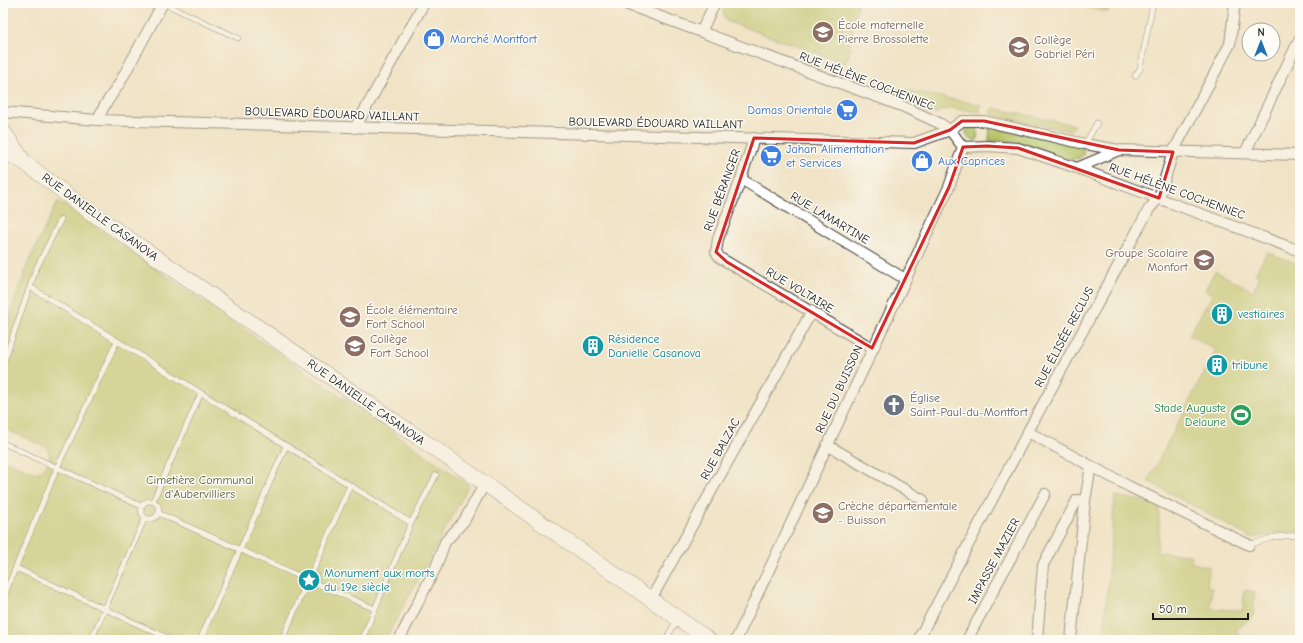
<svg xmlns="http://www.w3.org/2000/svg" width="1303" height="643" viewBox="0 0 1303 643" font-family="'Comic Neue',sans-serif">
  <style>
    .green { fill: #b6c264; stroke: #696f40 }
    .lines { fill: none; stroke-linecap: round; stroke-linejoin: round }
    .service-casing { stroke: #3c3a36; stroke-width: 6 }
    .minor-casing { stroke: #3c3a36; stroke-width: 12 }
    .secondary-casing { stroke: #3c3a36; stroke-width: 16 }
    .service { stroke: #fff; stroke-width: 5 }
    .minor { stroke: #fff; stroke-width: 10 }
    .secondary { stroke: #fff; stroke-width: 15 }
    .marked { fill: none; stroke: #d62828; stroke-width: 3; stroke-linejoin: round }
    .labels { text-anchor: middle; dominant-baseline: central; stroke-width: 3; stroke-linejoin: round; paint-order: stroke }
    .education-label { font-size: 12px; fill: #785e54; stroke: #fdfcf7; text-anchor: start }
    .shop-label { font-size: 12px; fill: #366cbe; stroke: #fdfcf7; text-anchor: start }
    .street-label { font-size: 12px; fill: #1c1c1c; stroke: #fdfcf7 }
    .culture-label { font-size: 12px; fill: #0d838f; stroke: #fdfcf7; text-anchor: start }
    .worship-label { font-size: 12px; fill: #5b616d; stroke: #fdfcf7; text-anchor: start }
    .leisure-label { font-size: 12px; fill: #27864d; stroke: #fdfcf7; text-anchor: end }
    .park-label { font-size: 12px; fill: #5a5e39; stroke: #fdfcf7 }
  </style>
  <rect width="100%" height="100%" fill="#fdfcf7"/>
  <filter id="ink" filterUnits="userSpaceOnUse"><feTurbulence type="fractalNoise" baseFrequency=".025" numOctaves="2"/><feDisplacementMap in="SourceGraphic" scale="8" xChannelSelector="R" yChannelSelector="G"/><feConvolveMatrix kernelMatrix="1 2 1 2 8 2 1 2 1" color-interpolation-filters="sRGB"/></filter>
  <filter id="wash" filterUnits="userSpaceOnUse"><feTurbulence type="fractalNoise" baseFrequency=".012" numOctaves="4" result="noise"/><feDisplacementMap in="SourceGraphic" scale="16" xChannelSelector="R" yChannelSelector="G"/><feGaussianBlur stdDeviation="0.9" result="paint"/><feColorMatrix in="noise" values="0 0 0 0 0 0 0 0 0 0 0 0 0 0 0 0 0 1.4 0 .05"/><feComposite in="paint" operator="in"/></filter>
  <g filter="url(#wash)">
    <rect width="100%" height="100%" fill="#f0e3c6"/>
    <path class="green" d="M727 3H858L849 47 852 48 845 63 726 21 723 12Z
      M1064 3H1110L1108 12Z
      M885 86 981 105 980 112 949 108 937 113 929 114 903 103 898 96 887 93Z
      M993 108 1075 125 1070 131 991 115Z
      M972 124 978 125 977 140 969 139C964 132 965 128 972 124Z
      M990 127 1081 146 1084 154 1080 158 1066 160 1044 151 1021 144 1008 141H989Z
      M58 201 469 485 385 640H3V460L35 473C44 471 48 463 50 454L46 447 3 428V336L28 263Z
      M1267 252 1300 265V531L1274 533 1251 538 1148 481 1216 350 1189 335 1213 294 1205 290 1215 271 1253 291 1260 277 1255 274Z
      M1115 496 1159 504V532L1157 552 1190 555 1192 563 1209 567 1207 586 1212 588 1210 608 1243 611 1244 590 1255 592 1253 616 1236 630 1243 640H1103Z"/>
  </g>
  <g filter="url(#ink)">
    <g class="lines">
      <g class="service-casing">
        <path id="service" d="M163 3 238 38
          M1135 76 1140 69 1153 3
          M1085 144 1097 123
          M30 287 411 523
          M3 364 36 269 61 219
          M3 443 141 506
          M141 510a9 9 0 1 1 18 0a9 9 0 1 1-18 0Z
          M153 501 201 393
          M158 513 301 577
          M1249 545 1274 537 1300 535
          M16 568 172 640
          M301 580a8 8 0 1 1 16 0a8 8 0 1 1-16 0Z
          M312 573 350 485
          M315 583 375 609
          M3 598 57 468 117 341
          M91 640 145 518
          M200 640 286 446
          M282 640 305 587
          M362 640 411 523 436 475
          M666 640 677 619"/>
      </g>
      <g class="minor-casing">
        <path id="minor" d="M623 3 902 106 939 123 950 130 963 147 987 146 1018 148 1077 168 1300 251
          M701 32 715 3
          M3 112 97 120 914 143 950 130 962 121H984L1085 144 1119 150 1300 155
          M97 120 105 105 119 84 163 3
          M355 128 424 3
          M754 138 741 179 718 239 716 252 720 258 727 262 872 348
          M1245 153 1300 38
          M1077 168 1119 150
          M741 179 905 279
          M1028 432 1130 487 1249 545
          M827 445 923 500
          M651 599 812 311
          M399 640 436 567 445 542 464 521 485 483
          M736 640 949 187 963 147
          M918 640 1032 424 1149 209 1159 198 1173 152 1230 44 1235 3
          M967 640 1045 494
          M1037 640 1043 565 1077 500 1085 501
          M1071 640 1085 501 1091 466"/>
      </g>
      <g class="secondary-casing">
        <path id="secondary" d="M3 131 22 159
          M3 151 24 162 83 207 441 453 709 640"/>
      </g>
      <use href="#service" class="service"/>
      <use href="#minor" class="minor"/>
      <use href="#secondary" class="secondary"/>
    </g>
  </g>
  <path d="M0 0H1303V643H0ZM962 121H984L1119 150 1173 152 1159 198 1018 148 987 146 963 147 949 187 872 348 727 262 716 252 754 138 914 143 950 130Z" fill="#f0e3c6" fill-opacity=".55" fill-rule="evenodd"/>
  <path class="marked" d="M962 121H984L1119 150 1173 152 1159 198 1018 148 987 146 963 147 949 187 872 348 727 262 716 252 754 138 914 143 950 130Z"/>
  <defs>
    <g id="school-disc" transform="scale(1.15)"><circle r="9.5" fill="#8d6e63" stroke="#fdfcf7"/><path d="M0-5L7-2L0 1L-7-2ZM-4 1L0 2.5L4 1V4Q0 6-4 4Z" fill="#fff"/></g>
    <g id="shop-disc" transform="scale(1.15)"><circle r="9.5" fill="#3f7fe0" stroke="#fdfcf7"/><path d="M-5-2.5h2.3a2.7 3.5 0 0 1 5.4 0H5L5.5 6h-11ZM-1.5-2.5h3a1.5 2.3 0 0 0-3 0Z" fill="#fff"/></g>
    <g id="supermarket-disc" transform="scale(1.15)"><circle r="9.5" fill="#3f7fe0" stroke="#fdfcf7"/><path d="M-6-5.5h2.5l.6 2H6L4.5 2H-2.5L-4.4-4H-6ZM-1.5 3.2a1.3 1.3 0 1 0 .1 0ZM3 3.2a1.3 1.3 0 1 0 .1 0Z" fill="#fff"/></g>
    <g id="building-disc" transform="scale(1.15)"><circle r="9.5" fill="#0f9aa8" stroke="#fdfcf7"/><path d="M-4-6H4V6H1V3H-1V6H-4ZM-2.5-4.3h1.7v1.8h-1.7ZM.8-4.3h1.7v1.8H.8ZM-2.5-1h1.7V.8h-1.7ZM.8-1h1.7V.8H.8Z" fill="#fff"/></g>
    <g id="church-disc" transform="scale(1.15)"><circle r="9.5" fill="#6b7280" stroke="#fdfcf7"/><path d="M-1.2-6h2.4v3.5h3.3v2.4h-3.3V6h-2.4V-.1h-3.3v-2.4h3.3Z" fill="#fff"/></g>
    <g id="stadium-disc" transform="scale(1.15)"><circle r="9.5" fill="#2e9e5b" stroke="#fdfcf7"/><path d="M0-5a6.5 5 0 1 0 0 10a6.5 5 0 1 0 0-10ZM-3.5-1.8h7v3.6h-7Z" fill="#fff"/></g>
    <g id="sight-disc" transform="scale(1.15)"><circle r="9.5" fill="#0f9aa8" stroke="#fdfcf7"/><path d="M0-6L1.8-2.2L6-1.7L2.9 1.2L3.7 5.4L0 3.3L-3.7 5.4L-2.9 1.2L-6-1.7L-1.8-2.2Z" fill="#fff"/></g>
  </defs>
  <g fill-rule="evenodd">
    <use href="#school-disc" x="823" y="32"/>
    <use href="#shop-disc" x="434" y="39"/>
    <use href="#school-disc" x="1019" y="47"/>
    <use href="#supermarket-disc" x="847" y="110"/>
    <use href="#supermarket-disc" x="771" y="156"/>
    <use href="#shop-disc" x="922" y="161"/>
    <use href="#school-disc" x="1204" y="260"/>
    <use href="#building-disc" x="1222" y="314"/>
    <use href="#school-disc" x="350" y="317"/>
    <use href="#school-disc" x="355" y="346"/>
    <use href="#building-disc" x="593" y="346"/>
    <use href="#building-disc" x="1217" y="365"/>
    <use href="#church-disc" x="894" y="405"/>
    <use href="#stadium-disc" x="1241" y="415"/>
    <use href="#school-disc" x="823" y="513"/>
    <use href="#sight-disc" x="309" y="580"/>
  </g>
  <g class="labels">
    <g class="education-label">
      <text x="838" y="25">École maternelle<tspan x="838" dy="14">Pierre Brossolette</tspan></text>
      <text x="1034" y="40">Collège<tspan x="1034" dy="14">Gabriel Péri</tspan></text>
      <text x="1188" y="253" text-anchor="end">Groupe Scolaire<tspan x="1188" dy="14">Monfort</tspan></text>
      <text x="366" y="310">École élémentaire<tspan x="366" dy="14">Fort School</tspan></text>
      <text x="370" y="339">Collège<tspan x="370" dy="14">Fort School</tspan></text>
      <text x="838" y="506">Crèche départementale<tspan x="838" dy="14">- Buisson</tspan></text>
    </g>
    <g class="shop-label">
      <text x="450" y="39">Marché Montfort</text>
      <text x="832" y="110" text-anchor="end">Damas Orientale</text>
      <text x="786" y="149">Jahan Alimentation<tspan x="786" dy="14">et Services</tspan></text>
      <text x="938" y="161">Aux Caprices</text>
    </g>
    <g class="street-label">
      <text transform="translate(867 81) rotate(21)">RUE HÉLÈNE COCHENNEC</text>
      <text transform="translate(332 114) rotate(2)">BOULEVARD ÉDOUARD VAILLANT</text>
      <text transform="translate(656 123) rotate(1)">BOULEVARD ÉDOUARD VAILLANT</text>
      <text transform="translate(722 190) rotate(-70)">RUE BÉRANGER</text>
      <text transform="translate(1177 191) rotate(20)">RUE HÉLÈNE COCHENNEC</text>
      <text transform="translate(100 217) rotate(36)">RUE DANIELLE CASANOVA</text>
      <text transform="translate(830 218) rotate(31)">RUE LAMARTINE</text>
      <text transform="translate(800 290) rotate(31)">RUE VOLTAIRE</text>
      <text transform="translate(1064 337) rotate(-62)">RUE ÉLISÉE RECLUS</text>
      <text transform="translate(839 389) rotate(-65)">RUE DU BUISSON</text>
      <text transform="translate(366 402) rotate(35)">RUE DANIELLE CASANOVA</text>
      <text transform="translate(720 449) rotate(-61)">RUE BALZAC</text>
      <text transform="translate(994 561) rotate(-62)">IMPASSE MAZIER</text>
    </g>
    <g class="culture-label">
      <text x="1238" y="314">vestiaires</text>
      <text x="608" y="339">Résidence<tspan x="608" dy="14">Danielle Casanova</tspan></text>
      <text x="1232" y="365">tribune</text>
      <text x="324" y="573">Monument aux morts<tspan x="324" dy="14">du 19e siècle</tspan></text>
    </g>
    <g class="worship-label">
      <text x="910" y="398">Église<tspan x="910" dy="14">Saint-Paul-du-Montfort</tspan></text>
    </g>
    <g class="leisure-label">
      <text x="1226" y="408">Stade Auguste<tspan x="1226" dy="14">Delaune</tspan></text>
    </g>
    <g class="park-label">
      <text x="200" y="480">Cimetière Communal<tspan x="200" dy="14">d'Aubervilliers</tspan></text>
    </g>
  </g>
  <rect width="1303" height="643" fill="none" stroke="#fdfcf7" stroke-width="16"/>
  <g transform="translate(1261 42)"><circle r="19" fill="#fdfcf7" stroke="#a3a29f"/>
  <path d="M0-3L7 15L0 10L-7 15Z" fill="#1f6fb2"/>
  <text y="-6" font-size="11" font-weight="bold" text-anchor="middle" fill="#1c1c1c">N</text>
  </g>
  <path d="M1153 613v6h95v-6" fill="none" stroke="#1c1c1c" stroke-width="2"/>
  <text x="1159" y="613" font-size="12" fill="#1c1c1c" stroke="#fdfcf7" stroke-width="3" paint-order="stroke">50 m</text>
</svg>
